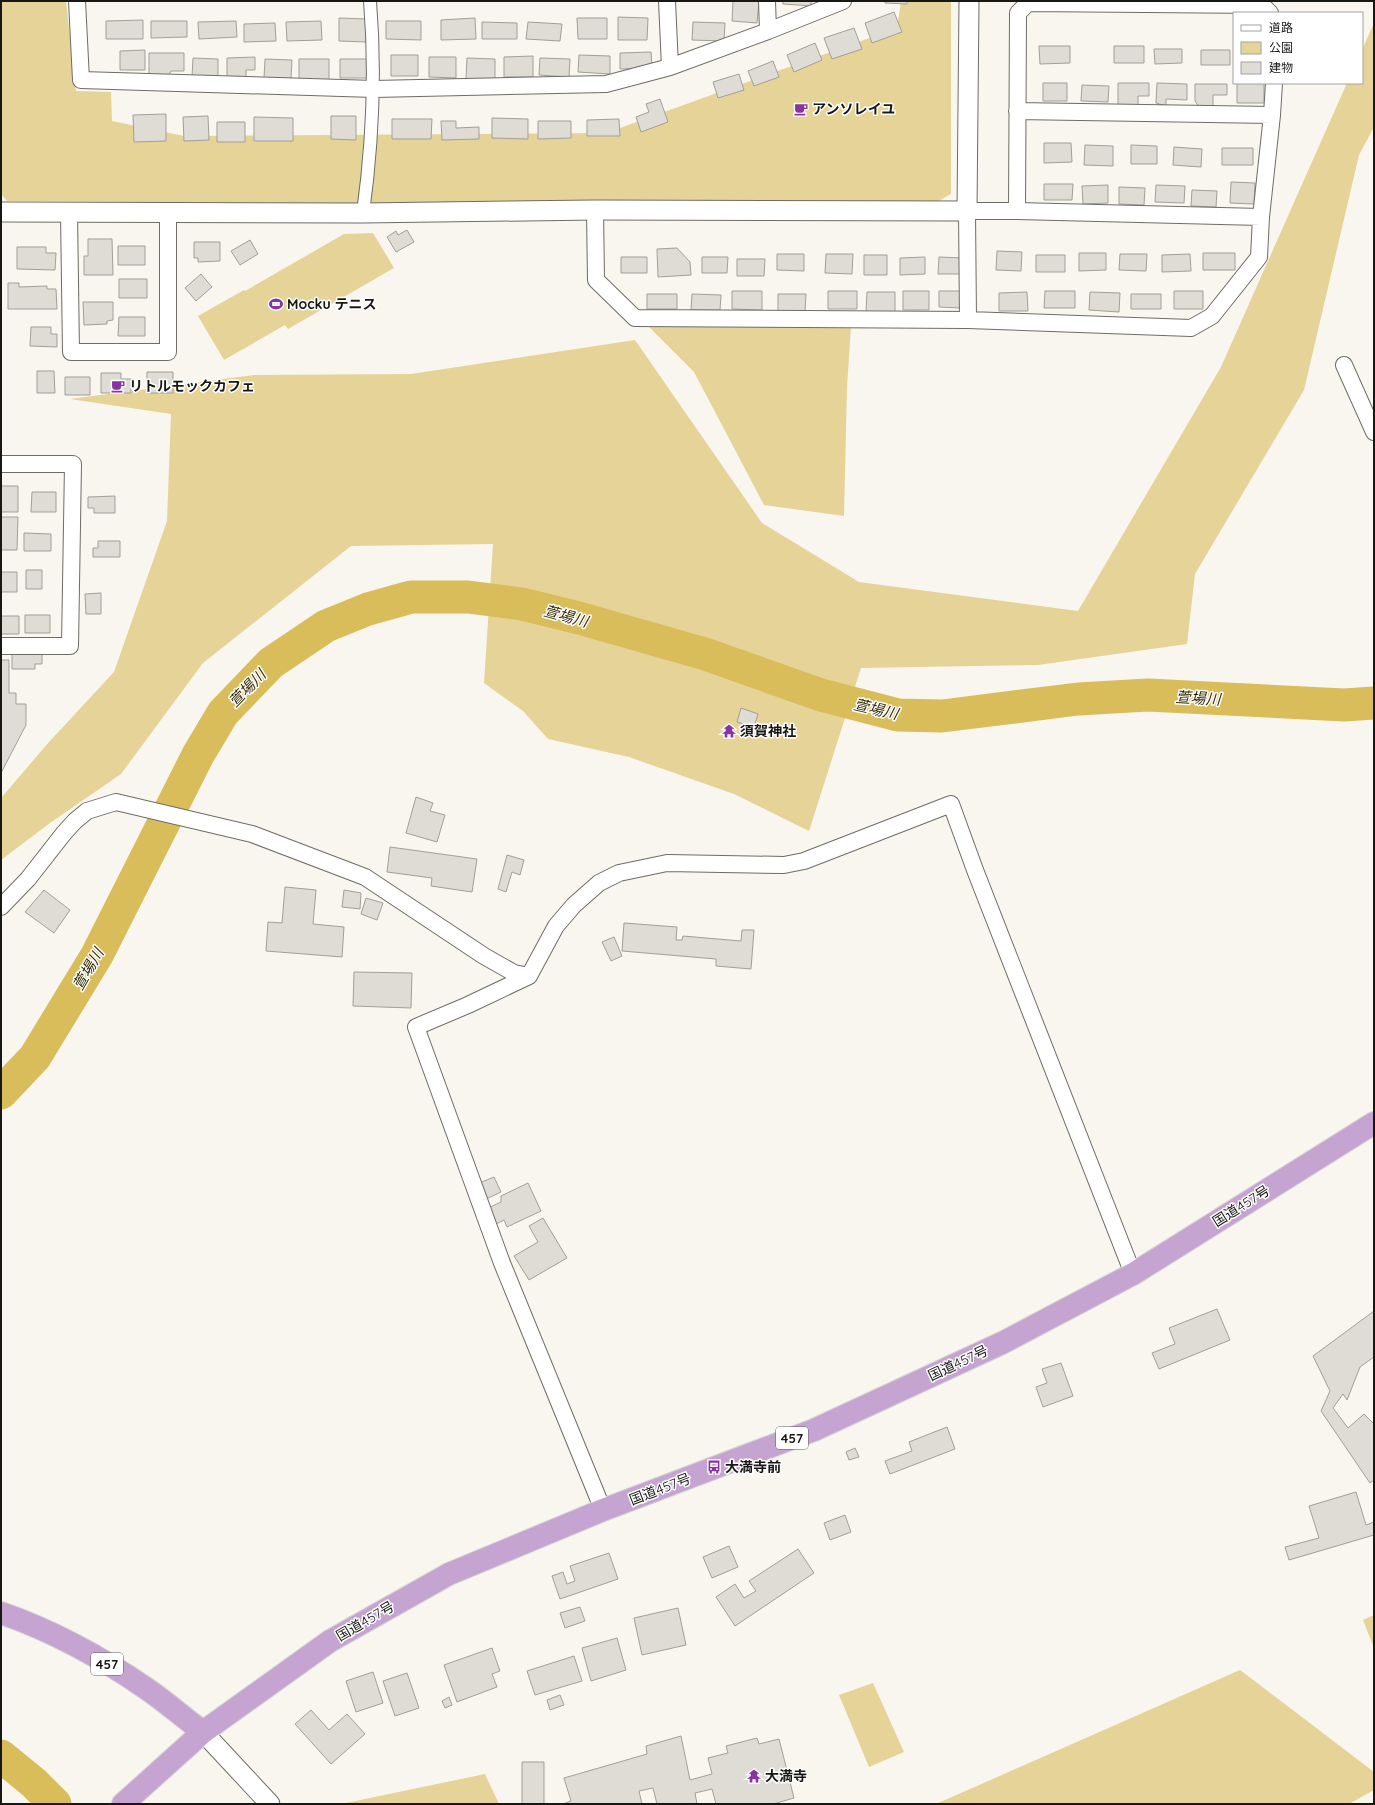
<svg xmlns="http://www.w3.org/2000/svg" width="1375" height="1805" viewBox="0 0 1375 1805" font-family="Quicksand,'Noto Sans JP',sans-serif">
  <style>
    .green { fill: #e6d398 }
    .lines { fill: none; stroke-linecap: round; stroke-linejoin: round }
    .river { stroke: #dabd5b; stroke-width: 33 }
    .building { fill: #dedcd5; stroke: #a19f98 }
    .pedestrian-casing { stroke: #6e6c66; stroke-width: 14 }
    .minor-casing { stroke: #6e6c66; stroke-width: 18 }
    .tertiary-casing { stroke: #6e6c66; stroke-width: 21 }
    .trunk-casing { stroke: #d5d5d5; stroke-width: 24 }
    .pedestrian { stroke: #fff; stroke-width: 12 }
    .minor { stroke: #fff; stroke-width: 16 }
    .tertiary { stroke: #fff; stroke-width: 19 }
    .trunk { stroke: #c6a4d2; stroke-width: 22 }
    .labels { text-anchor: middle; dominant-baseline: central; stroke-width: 3; stroke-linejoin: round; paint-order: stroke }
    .shield { fill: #fff; stroke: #5d5d5a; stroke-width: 1 }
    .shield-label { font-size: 13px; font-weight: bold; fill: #171714 }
    .poi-label { font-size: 14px; font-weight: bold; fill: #171714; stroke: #fff; text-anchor: start }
    .street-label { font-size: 14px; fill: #171714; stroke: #fff }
    .water-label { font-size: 15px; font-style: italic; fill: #352900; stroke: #fff }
  </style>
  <rect width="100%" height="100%" fill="#f8f6ee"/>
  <path class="green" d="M1 1H66L76 91 111 92 112 121 184 136 606 133 897 28 901 1H951V194L933 204H372L7 201 1 194Z
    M1374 23V127L1359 155 1304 390 1195 574 1187 644 1038 665 861 668 809 831 734 794 629 757 548 739 523 711 484 683 493 544 351 546 203 663 121 774 50 823 1 860V798L49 742 114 672 167 521 171 414 70 399 254 375 411 374 635 340 762 523 859 582 1078 611 1221 367 1347 83H1362V50Z
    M373 233 394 268 288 329 285 325 224 360 198 316 244 290 245 291 344 234Z
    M647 325 851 327 847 387 844 516 764 505 694 372Z
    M1374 1615V1648L1363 1620Z
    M1240 1670 1374 1772V1790L1349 1804H936Z
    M873 1683 904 1752 869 1767 839 1695Z
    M485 1774 499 1804H341Z"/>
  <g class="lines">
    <path class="river" d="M1 1093 35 1057 97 955 198 755 223 713 271 663 326 626 368 609 411 597H468L522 604 579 618 705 654 821 695 898 715 942 716 1078 699 1148 695 1344 705 1374 703
      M1 1756 34 1783 55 1804"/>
  </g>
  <path class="building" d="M733 1H759L757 23 732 21Z
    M783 1H811V6L783 4Z
    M885 1H907V4L885 3Z
    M894 12 902 32 872 43 865 23Z
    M618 17 648 18 647 40H618Z
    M339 18 367 19 366 42 339 41Z
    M475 18 476 39 441 40V20Z
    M577 18H607V39H578Z
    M143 20V39H106V21Z
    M151 21H187V37L151 38Z
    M236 21 237 37 199 39 198 22Z
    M321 21 322 40 287 41 286 22Z
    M386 21H421V40L386 39Z
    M482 22 517 23V39H482Z
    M528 22 562 24 560 41 526 39Z
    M693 22 725 23 724 41 692 40Z
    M275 23 276 41 244 42V24Z
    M854 28 862 49 832 59 824 38Z
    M815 43 822 60 794 72 787 55Z
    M1039 46H1070V63L1040 64Z
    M1114 46H1144V63H1114Z
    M1154 49H1182V63L1155 64Z
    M145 50V70H120V51Z
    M1201 50H1230V65H1201Z
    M651 52 652 68 620 69V53Z
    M149 53H184V71H171L168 77 149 76Z
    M391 55H418V76H391Z
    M579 55 610 56V74L578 72Z
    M533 56V77H504V57Z
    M255 57V70H246V78H227V58Z
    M429 57H456V78L429 77Z
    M193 58 218 59V77H192Z
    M467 58 495 59V80L466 79Z
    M540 58 570 59 569 77 539 75Z
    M265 59 292 60 291 79 264 78Z
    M299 59H329V80H299Z
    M340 59H367V78H340Z
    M773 61 779 77 754 86 748 71Z
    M739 74 744 90 718 98 713 82Z
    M1043 83H1067V101H1043Z
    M1118 83H1149V96H1138V105L1118 106Z
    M1157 83 1187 84V100L1166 99V106L1156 103Z
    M1237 83H1264V103H1237Z
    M1195 84H1227V95H1213V106L1199 107 1195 101Z
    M1082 85 1109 86 1108 102 1081 101Z
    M660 99 668 122 641 132 636 117 649 112 646 104Z
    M166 114V141L134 142 133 115Z
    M208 116 209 140 184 141 183 117Z
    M331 116H356V140L331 139Z
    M254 117 293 118V141H254Z
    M492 118 528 119V139L492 138Z
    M392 119H432L431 139H392Z
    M619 119 620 136H587V120Z
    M441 121H456V128L479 127V139L442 140Z
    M538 121H571V138L538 139Z
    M217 122H245V142H217Z
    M1044 143H1071L1072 162 1044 163Z
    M1085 145 1113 146V166L1084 165Z
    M1131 145 1157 146V164H1131Z
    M1174 147 1202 149 1201 167 1173 165Z
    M1222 148H1253V165H1222Z
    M1231 182 1255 183 1254 204 1230 203Z
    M1044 184H1073L1072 200H1044Z
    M1108 185V203L1083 204 1082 186Z
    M1156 185 1185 186 1184 203 1155 202Z
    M1119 187 1145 188 1144 205 1119 204Z
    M1192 190 1217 191 1216 207 1191 206Z
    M407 230 414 242 396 252 387 237 396 231 398 235Z
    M88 239H112L113 275H84V256H88Z
    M250 240 258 254 240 265 231 251Z
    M194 242H220V261L198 262V258H194Z
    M118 246H145V265H118Z
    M17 247H46V253H56L55 270 17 269Z
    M677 248 690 262 691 275 658 277 657 249Z
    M997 251 1022 252 1021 271 996 270Z
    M1079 253H1106V270L1079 271Z
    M1203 253H1235V270H1203Z
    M777 254H804V271L777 270Z
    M826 254H853L852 274 825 273Z
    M1120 254H1147L1146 271 1119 270Z
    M1190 254 1191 271 1162 272V255Z
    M864 255H887V275H864Z
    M1036 255H1065V272H1036Z
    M621 257H647V273H621Z
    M702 257H728L727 273H702Z
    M925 257V274L900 275V258Z
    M939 257 963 258V274H938Z
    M737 259H765L764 276H737Z
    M201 274 212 287 196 301 185 288Z
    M119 279H147V298H119Z
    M8 283H19V287L47 286V289H56L57 309H8Z
    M732 291H762V310L732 309Z
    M828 291H857V309H828Z
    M903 291H929V310H903Z
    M939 291H961V308L939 307Z
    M1045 291H1075V308H1044Z
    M1174 291H1203V309H1174Z
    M867 292H895V312H866Z
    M1027 292 1028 311H999V293Z
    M1090 292 1120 293 1119 312 1089 310Z
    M647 294H677V309H647Z
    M692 294 721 295 720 310H691Z
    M778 294H806L805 312 778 311Z
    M1131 294H1161V309H1131Z
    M83 302H113V320L107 321V324L84 325Z
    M119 317H145V336H118Z
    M31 327H51V334H57V347L30 346Z
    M37 371H54L55 393H37Z
    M147 372H173V393H147Z
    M101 373H121V379H131V393H101Z
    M65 377H90V395H65Z
    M1 486H18V512H1Z
    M32 492H56V512H31Z
    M115 496V513H94V508H88V497Z
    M1 517H18L17 550H1Z
    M24 533 51 534V551H24Z
    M98 541H120V557H93V548H98Z
    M26 570H42V589H26Z
    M1 572H17V592H1Z
    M101 593V614H86L85 594Z
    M25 615H50V633H25Z
    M1 616H19V634H1Z
    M12 653 42 654V664H35V669H12Z
    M1 660H9V693H16V704H26V725L1 773Z
    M741 708 758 714 754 727 737 722Z
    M416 797 433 803 430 811 445 815 437 842 406 833Z
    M390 847 477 859 472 892 431 886 432 878 387 872Z
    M507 855 524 860 520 875 512 872 506 892 498 889Z
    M285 887 316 890 313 924 344 927 342 957 266 951 268 922 282 923Z
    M44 890 70 910 54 933 25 912Z
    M344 890 361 893 360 909 342 907Z
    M366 898 383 903 377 920 361 914Z
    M624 923 677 927 676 940H682L683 936 741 941 742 930H754L751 969 716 966V959L622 951Z
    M614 937 622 956 611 961 602 942Z
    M354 972 412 973 411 1008 353 1006Z
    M494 1177 501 1192 484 1200 477 1184Z
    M528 1183 541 1211 507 1227 504 1220 494 1225 486 1209 501 1202V1196Z
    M543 1218 567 1258 529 1280 514 1256 538 1242 529 1226Z
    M1217 1309 1230 1340 1159 1369 1152 1353 1175 1344 1169 1328Z
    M1374 1311V1357L1360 1367 1347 1400 1343 1394 1333 1408 1348 1428 1364 1414 1374 1424V1480L1370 1483 1321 1411 1330 1391 1313 1356Z
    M1061 1363 1073 1396 1043 1407 1036 1387 1047 1383 1042 1369Z
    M947 1427 955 1449 890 1474 885 1461 912 1451 909 1442Z
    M855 1448 859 1457 849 1460 846 1452Z
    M1356 1492 1366 1525 1374 1522V1535L1289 1560 1285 1547 1319 1538 1309 1506Z
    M845 1515 851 1532 830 1540 824 1523Z
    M729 1546 738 1567 712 1578 703 1557Z
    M798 1549 814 1573 735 1626 716 1597 735 1584 744 1598 756 1591 749 1581Z
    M609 1553 618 1579 560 1599 552 1576 563 1572 567 1584 575 1581 570 1566Z
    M580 1607 585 1621 565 1628 560 1613Z
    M678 1608 686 1645 642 1655 634 1618Z
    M617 1638 626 1670 591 1681 582 1648Z
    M492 1648 500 1671 492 1674 497 1687 457 1702 444 1665Z
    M574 1656 582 1681 535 1695 527 1671Z
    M373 1672 383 1703 356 1712 346 1681Z
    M407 1673 419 1708 395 1716 383 1681Z
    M560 1695 564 1705 550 1710 547 1700Z
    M449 1697 452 1705 445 1708 442 1701Z
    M311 1710 329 1730 347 1714 365 1734 331 1764 295 1724Z
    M681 1736 690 1780 712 1774 708 1758 728 1753 726 1746 757 1738 759 1744 779 1739 794 1798 773 1804H716L712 1789 695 1793 697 1804H657L653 1788 639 1791 642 1804H563L571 1801 564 1778 647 1754 646 1746Z
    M522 1762H544V1804H522Z"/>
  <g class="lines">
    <g class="pedestrian-casing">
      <path id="pedestrian" d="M363 213C373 140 376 74 370 1"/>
    </g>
    <g class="minor-casing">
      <path id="minor" d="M77 1 81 80 374 89 606 84 670 67 768 31 843 1
        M667 1 670 67
        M767 1 768 31
        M1017 111 1272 115
        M595 210 596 280 635 318 968 320 1191 328 1212 316 1259 257 1261 217 1272 115 1274 83
        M1017 211 1018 13 1028 3 1262 5 1270 13
        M69 213 71 352H168V213
        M968 320 967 211H1017L1261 217
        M1344 365 1374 432
        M1 464H73L70 646H1
        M1 907 28 879 64 833 75 821 87 811 116 802 252 834 365 877 484 956 514 973 529 976
        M603 1510 502 1263 416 1027 468 1005 529 976 556 926 574 905 599 883 619 873 667 863 784 865 804 861 951 804 975 870 1133 1274"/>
    </g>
    <g class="tertiary-casing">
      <path id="tertiary" d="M1 212 363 213 595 210 967 211 969 1
        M203 1732 270 1804"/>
    </g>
    <g class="trunk-casing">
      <path id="trunk" d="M1 1613C53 1631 102 1658 147 1689 166 1702 184 1718 203 1732
        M123 1804 203 1732 330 1641 449 1574 603 1510 814 1430 1002 1343 1133 1274 1374 1123"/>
    </g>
    <use href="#pedestrian" class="pedestrian"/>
    <use href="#minor" class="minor"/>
    <use href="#tertiary" class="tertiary"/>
    <use href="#trunk" class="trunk"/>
  </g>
  <defs>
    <g id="cafe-bare" transform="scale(1.08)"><path d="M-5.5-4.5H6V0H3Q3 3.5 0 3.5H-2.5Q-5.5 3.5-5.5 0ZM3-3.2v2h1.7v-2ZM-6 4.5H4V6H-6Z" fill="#8833a1" stroke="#fff" stroke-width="2.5" paint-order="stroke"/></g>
    <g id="stadium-bare" transform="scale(1.08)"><path d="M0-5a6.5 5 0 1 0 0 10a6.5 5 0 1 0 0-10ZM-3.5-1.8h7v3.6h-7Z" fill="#8833a1" stroke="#fff" stroke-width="2.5" paint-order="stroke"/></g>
    <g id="temple-bare" transform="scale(1.08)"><path d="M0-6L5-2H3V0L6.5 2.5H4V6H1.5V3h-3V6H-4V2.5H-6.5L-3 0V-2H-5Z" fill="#8833a1" stroke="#fff" stroke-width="2.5" paint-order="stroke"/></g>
    <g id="bus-bare" transform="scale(1.08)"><path d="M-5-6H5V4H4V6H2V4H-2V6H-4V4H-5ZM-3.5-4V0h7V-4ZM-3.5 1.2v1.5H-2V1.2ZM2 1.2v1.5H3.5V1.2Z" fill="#8833a1" stroke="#fff" stroke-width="2.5" paint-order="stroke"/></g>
  </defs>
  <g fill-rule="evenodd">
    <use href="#cafe-bare" x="801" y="109"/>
    <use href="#stadium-bare" x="276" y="304"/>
    <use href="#cafe-bare" x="118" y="386"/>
    <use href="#temple-bare" x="729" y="731"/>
    <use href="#bus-bare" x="714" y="1467"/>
    <use href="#temple-bare" x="754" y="1776"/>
  </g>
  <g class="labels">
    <g class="shield">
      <rect x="776" y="1427" width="32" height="22" rx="3"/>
      <rect x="91" y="1653" width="32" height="22" rx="3"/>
    </g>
    <g class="shield-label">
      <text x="792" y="1438">457</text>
      <text x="107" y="1664">457</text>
    </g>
    <g class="poi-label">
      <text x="812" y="109">アンソレイユ</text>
      <text x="287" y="304">Mocku テニス</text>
      <text x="129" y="386">リトルモックカフェ</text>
      <text x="740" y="731">須賀神社</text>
      <text x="725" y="1467">大満寺前</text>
      <text x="765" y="1776">大満寺</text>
    </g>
    <g class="street-label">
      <text transform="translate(1241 1206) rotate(-32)">国道457号</text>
      <text transform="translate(958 1363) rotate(-25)">国道457号</text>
      <text transform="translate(660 1489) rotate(-21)">国道457号</text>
      <text transform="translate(365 1621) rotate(-30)">国道457号</text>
    </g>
    <g class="water-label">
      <text transform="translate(566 616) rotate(15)">萱場川</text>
      <text transform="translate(247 688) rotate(-46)">萱場川</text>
      <text transform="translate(1198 698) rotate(3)">萱場川</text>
      <text transform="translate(876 709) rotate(13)">萱場川</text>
      <text transform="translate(88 969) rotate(-60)">萱場川</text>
    </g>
  </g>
  <rect width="1375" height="1805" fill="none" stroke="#171714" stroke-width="4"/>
  <rect x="1233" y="12" width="130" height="72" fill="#ffffff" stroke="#a2a2a1"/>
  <rect x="1241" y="25" width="20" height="6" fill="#ffffff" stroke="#a2a2a1"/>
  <text x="1269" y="32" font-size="12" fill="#171714">道路</text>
  <rect x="1241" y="42" width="20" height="12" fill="#e6d398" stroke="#a2a2a1"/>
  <text x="1269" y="52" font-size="12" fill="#171714">公園</text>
  <rect x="1241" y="62" width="20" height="12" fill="#dedcd5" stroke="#a2a2a1"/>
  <text x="1269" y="72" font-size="12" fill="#171714">建物</text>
</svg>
